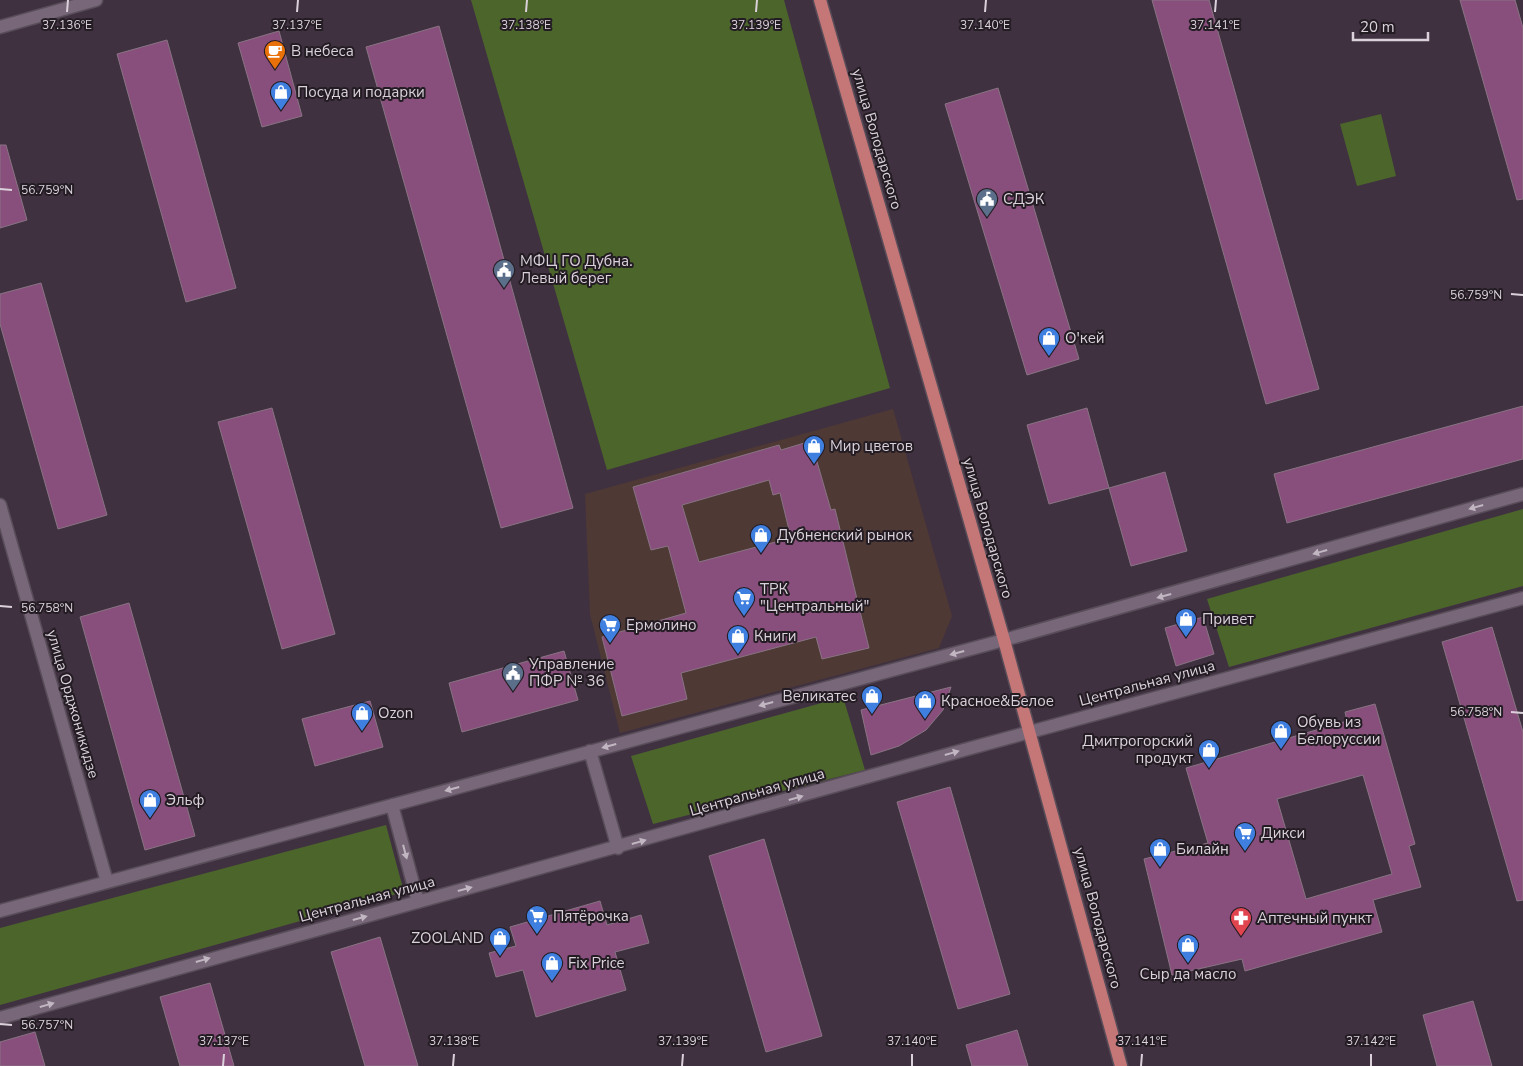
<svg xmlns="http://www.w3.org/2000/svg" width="1523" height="1066" viewBox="0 0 1523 1066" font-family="'Nunito Sans',sans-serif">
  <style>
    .commercial { fill: #4e3935 }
    .green { fill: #4b652b }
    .building { fill: #894f7c; stroke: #887483; fill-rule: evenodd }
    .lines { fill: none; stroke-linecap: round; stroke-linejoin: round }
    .minor-casing { stroke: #594d59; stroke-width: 15 }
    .major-casing { stroke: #594d59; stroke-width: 15 }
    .minor { stroke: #776778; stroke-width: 12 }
    .major { stroke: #c57676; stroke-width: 12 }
    .oneway { fill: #c2b6c2 }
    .ticks { fill: none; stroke: #dbd1db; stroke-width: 2 }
    .labels { text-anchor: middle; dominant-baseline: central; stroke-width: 4; stroke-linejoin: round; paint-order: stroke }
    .poi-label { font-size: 15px; fill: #dbd1db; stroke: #231c23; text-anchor: start }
    .street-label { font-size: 15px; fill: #dbd1db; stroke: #231c23 }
    .ticks-label { font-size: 12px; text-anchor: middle; fill: #dbd1db; stroke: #231c23; stroke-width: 4; stroke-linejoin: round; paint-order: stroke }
  </style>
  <rect width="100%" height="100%" fill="#403141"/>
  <path class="commercial" d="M893 409 952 616 939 648 620 733 590 614 585 494Z"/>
  <path class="green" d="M471 0H784L890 388 607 470Z
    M1381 114 1396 176 1357 186 1340 124Z
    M1523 509V586L1229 667 1207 599Z
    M843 697 865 770 653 824 631 756Z
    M386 825 404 892 0 1005V928Z"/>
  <path class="building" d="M1152 0H1209L1319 389 1266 404Z
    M1460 0H1515L1523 28V199L1517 200Z
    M439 26 573 508 501 528 366 47Z
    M279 31 302 116 262 127 238 43Z
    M167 40 236 288 186 302 117 54Z
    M998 88 1079 359 1027 375 945 104Z
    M0 145H6L27 220 0 228Z
    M41 283 107 515 58 529 0 324V294Z
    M1523 406V459L1287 523 1274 474Z
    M272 408 335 634 282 649 218 422Z
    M1087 408 1109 488 1049 504 1027 425Z
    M811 441 831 510 835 509 869 648 822 659 816 637 681 673 687 699 622 716 602 637 686 613 668 546 651 550 633 487 779 445 781 450ZM769 480 773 495 780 493 791 538 699 562 682 505Z
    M1165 472 1187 551 1131 566 1109 488Z
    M129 603 195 836 145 850 80 617Z
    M1203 617 1214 654 1176 666 1165 628Z
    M1492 627 1523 732V900L1517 901 1442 642Z
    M564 651 578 700 462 732 449 683Z
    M951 687 943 710 926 730 899 746 871 755 861 710Z
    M370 701 383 747 315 766 302 719Z
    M1375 704 1415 844 1409 846 1421 887 1373 900 1382 932 1245 971 1242 959 1172 975 1144 859 1208 843 1186 768 1347 721 1345 712ZM1363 775 1392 874 1306 899 1277 799Z
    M950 787 1010 994 958 1009 897 802Z
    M764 839 822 1036 766 1052 709 856Z
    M600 901 607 925 641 915 649 943 615 952 626 990 536 1017 523 970 496 977 489 953 516 946 510 927Z
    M380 937 418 1066H365L331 952Z
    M210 983 234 1066H180L160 997Z
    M1473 1001 1492 1066H1437L1423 1015Z
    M1017 1030 1028 1066H972L966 1045Z
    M35 1032 45 1066H0V1042Z"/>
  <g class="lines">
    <g class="minor-casing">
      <path id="minor" d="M0 27 96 0
        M0 505 107 882
        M590 751 618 848
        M392 805 418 902
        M0 911 1004 640 1523 494
        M0 1018 971 748 1523 598"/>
    </g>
    <g class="major-casing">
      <path id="major" d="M820 0 1004 640 1121 1066"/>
    </g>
    <use href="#minor" class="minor"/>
    <use href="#major" class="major"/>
  </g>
  <defs><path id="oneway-solid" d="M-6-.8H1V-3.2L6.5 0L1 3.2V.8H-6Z" transform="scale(1.25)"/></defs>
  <g class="oneway">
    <use href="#oneway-solid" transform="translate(1476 507) rotate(164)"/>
    <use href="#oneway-solid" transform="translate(1320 552) rotate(164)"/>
    <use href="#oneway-solid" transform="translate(1164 596) rotate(165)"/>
    <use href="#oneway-solid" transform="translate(957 653) rotate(165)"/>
    <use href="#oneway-solid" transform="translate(766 704) rotate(165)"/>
    <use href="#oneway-solid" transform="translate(609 746) rotate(165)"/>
    <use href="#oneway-solid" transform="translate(952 753) rotate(-16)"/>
    <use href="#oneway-solid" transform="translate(452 789) rotate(165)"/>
    <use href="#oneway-solid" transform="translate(796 798) rotate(-16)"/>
    <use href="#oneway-solid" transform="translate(639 842) rotate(-16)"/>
    <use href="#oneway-solid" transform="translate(405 852) rotate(75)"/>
    <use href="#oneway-solid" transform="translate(465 889) rotate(-15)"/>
    <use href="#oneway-solid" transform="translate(360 918) rotate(-15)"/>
    <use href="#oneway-solid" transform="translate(203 960) rotate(-16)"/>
    <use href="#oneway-solid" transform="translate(47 1005) rotate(-16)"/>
  </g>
  <path class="ticks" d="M67 12 68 0M297 12 298 0M526 12 527 0M756 12 757 0M985 12 986 0M1215 12 1216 0M0 189 12 190M1511 294 1523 295M0 606 12 607M1511 712 1523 713M0 1024 12 1025M223 1066 224 1054M453 1066 454 1054M682 1066 683 1054M912 1066V1054M1141 1066 1142 1054M1371 1066V1054"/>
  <defs>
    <g id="cafe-pin" transform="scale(1.125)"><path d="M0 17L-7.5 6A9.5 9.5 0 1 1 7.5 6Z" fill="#e8710a" stroke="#231c23"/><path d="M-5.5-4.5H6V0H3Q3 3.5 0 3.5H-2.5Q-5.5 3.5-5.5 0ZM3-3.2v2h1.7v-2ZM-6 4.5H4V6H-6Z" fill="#fff"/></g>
    <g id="shop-pin" transform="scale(1.125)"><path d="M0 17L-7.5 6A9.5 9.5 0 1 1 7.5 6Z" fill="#3f7fe0" stroke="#231c23"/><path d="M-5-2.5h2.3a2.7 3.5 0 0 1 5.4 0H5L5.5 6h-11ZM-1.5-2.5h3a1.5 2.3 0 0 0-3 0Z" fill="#fff"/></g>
    <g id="civic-pin" transform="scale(1.125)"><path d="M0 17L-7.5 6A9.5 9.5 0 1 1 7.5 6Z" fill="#5c6f8a" stroke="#231c23"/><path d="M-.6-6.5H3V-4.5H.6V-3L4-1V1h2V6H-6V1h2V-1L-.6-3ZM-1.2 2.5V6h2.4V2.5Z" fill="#fff"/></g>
    <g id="supermarket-pin" transform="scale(1.125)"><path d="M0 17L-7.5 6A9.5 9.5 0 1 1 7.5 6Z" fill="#3f7fe0" stroke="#231c23"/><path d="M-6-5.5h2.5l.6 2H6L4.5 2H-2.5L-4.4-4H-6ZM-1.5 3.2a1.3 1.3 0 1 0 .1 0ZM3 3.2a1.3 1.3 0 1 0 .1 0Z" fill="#fff"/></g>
    <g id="pharmacy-pin" transform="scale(1.125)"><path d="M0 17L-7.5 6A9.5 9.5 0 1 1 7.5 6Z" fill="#e0444e" stroke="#231c23"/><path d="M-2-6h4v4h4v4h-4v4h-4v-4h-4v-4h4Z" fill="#fff"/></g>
  </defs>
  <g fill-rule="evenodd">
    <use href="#cafe-pin" x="275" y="51"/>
    <use href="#shop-pin" x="281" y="92"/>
    <use href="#civic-pin" x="987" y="199"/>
    <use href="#civic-pin" x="504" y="270"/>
    <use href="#shop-pin" x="1049" y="338"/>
    <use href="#shop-pin" x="814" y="446"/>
    <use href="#shop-pin" x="761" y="535"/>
    <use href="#supermarket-pin" x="744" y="598"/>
    <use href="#shop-pin" x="1186" y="619"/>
    <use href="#supermarket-pin" x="610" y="625"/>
    <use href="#shop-pin" x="738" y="636"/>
    <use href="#civic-pin" x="513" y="673"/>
    <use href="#shop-pin" x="872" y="696"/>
    <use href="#shop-pin" x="925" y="701"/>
    <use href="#shop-pin" x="362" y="713"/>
    <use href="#shop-pin" x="1281" y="731"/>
    <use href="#shop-pin" x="1209" y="750"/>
    <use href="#shop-pin" x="150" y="800"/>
    <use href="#supermarket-pin" x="1245" y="833"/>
    <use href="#shop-pin" x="1160" y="849"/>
    <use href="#supermarket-pin" x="537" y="916"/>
    <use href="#pharmacy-pin" x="1241" y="918"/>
    <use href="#shop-pin" x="500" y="938"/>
    <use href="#shop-pin" x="1188" y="945"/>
    <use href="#shop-pin" x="552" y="963"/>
  </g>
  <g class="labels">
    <g class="poi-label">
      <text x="291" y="51">В небеса</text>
      <text x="297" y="92">Посуда и подарки</text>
      <text x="1003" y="199">СДЭК</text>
      <text x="520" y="261">МФЦ ГО Дубна.<tspan x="520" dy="17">Левый берег</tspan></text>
      <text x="1065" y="338">О'кей</text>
      <text x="830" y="446">Мир цветов</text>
      <text x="777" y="535">Дубненский рынок</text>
      <text x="760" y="589">ТРК<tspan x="760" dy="17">"Центральный"</tspan></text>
      <text x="1202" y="619">Привет</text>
      <text x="626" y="625">Ермолино</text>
      <text x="754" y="636">Книги</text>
      <text x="529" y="664">Управление<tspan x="529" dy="17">ПФР № 36</tspan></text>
      <text x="856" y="696" text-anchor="end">Великатес</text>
      <text x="941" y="701">Красное&amp;Белое</text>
      <text x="378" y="713">Ozon</text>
      <text x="1297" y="722">Обувь из<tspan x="1297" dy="17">Белоруссии</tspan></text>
      <text x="1193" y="741" text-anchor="end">Дмитрогорский<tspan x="1193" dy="17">продукт</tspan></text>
      <text x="166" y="800">Эльф</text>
      <text x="1261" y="833">Дикси</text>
      <text x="1176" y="849">Билайн</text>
      <text x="553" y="916">Пятёрочка</text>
      <text x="1257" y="918">Аптечный пункт</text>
      <text x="484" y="938" text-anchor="end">ZOOLAND</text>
      <text x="568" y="963">Fix Price</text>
      <text x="1188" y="974" text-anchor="middle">Сыр да масло</text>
    </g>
    <g class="street-label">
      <text transform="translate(877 139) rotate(74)">улица Володарского</text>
      <text transform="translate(988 528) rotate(74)">улица Володарского</text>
      <text transform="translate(1147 683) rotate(-15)">Центральная улица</text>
      <text transform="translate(73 704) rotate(74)">улица Орджоникидзе</text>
      <text transform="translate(757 792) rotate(-16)">Центральная улица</text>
      <text transform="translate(367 899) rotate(-15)">Центральная улица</text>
      <text transform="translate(1098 918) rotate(75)">улица Володарского</text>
    </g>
  </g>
  <g class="ticks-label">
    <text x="67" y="29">37.136°E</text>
    <text x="297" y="29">37.137°E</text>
    <text x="526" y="29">37.138°E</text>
    <text x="756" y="29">37.139°E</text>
    <text x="985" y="29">37.140°E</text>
    <text x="1215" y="29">37.141°E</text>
    <text x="47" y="194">56.759°N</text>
    <text x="1476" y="299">56.759°N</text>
    <text x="47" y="612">56.758°N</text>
    <text x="1476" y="716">56.758°N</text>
    <text x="47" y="1029">56.757°N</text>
    <text x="224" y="1045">37.137°E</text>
    <text x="454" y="1045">37.138°E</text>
    <text x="683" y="1045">37.139°E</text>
    <text x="912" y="1045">37.140°E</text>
    <text x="1142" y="1045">37.141°E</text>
    <text x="1371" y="1045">37.142°E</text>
  </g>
  <path d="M1353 32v8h75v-8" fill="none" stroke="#dbd1db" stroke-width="2.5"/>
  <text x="1360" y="32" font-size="15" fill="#dbd1db" stroke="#231c23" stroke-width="4" paint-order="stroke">20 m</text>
</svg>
